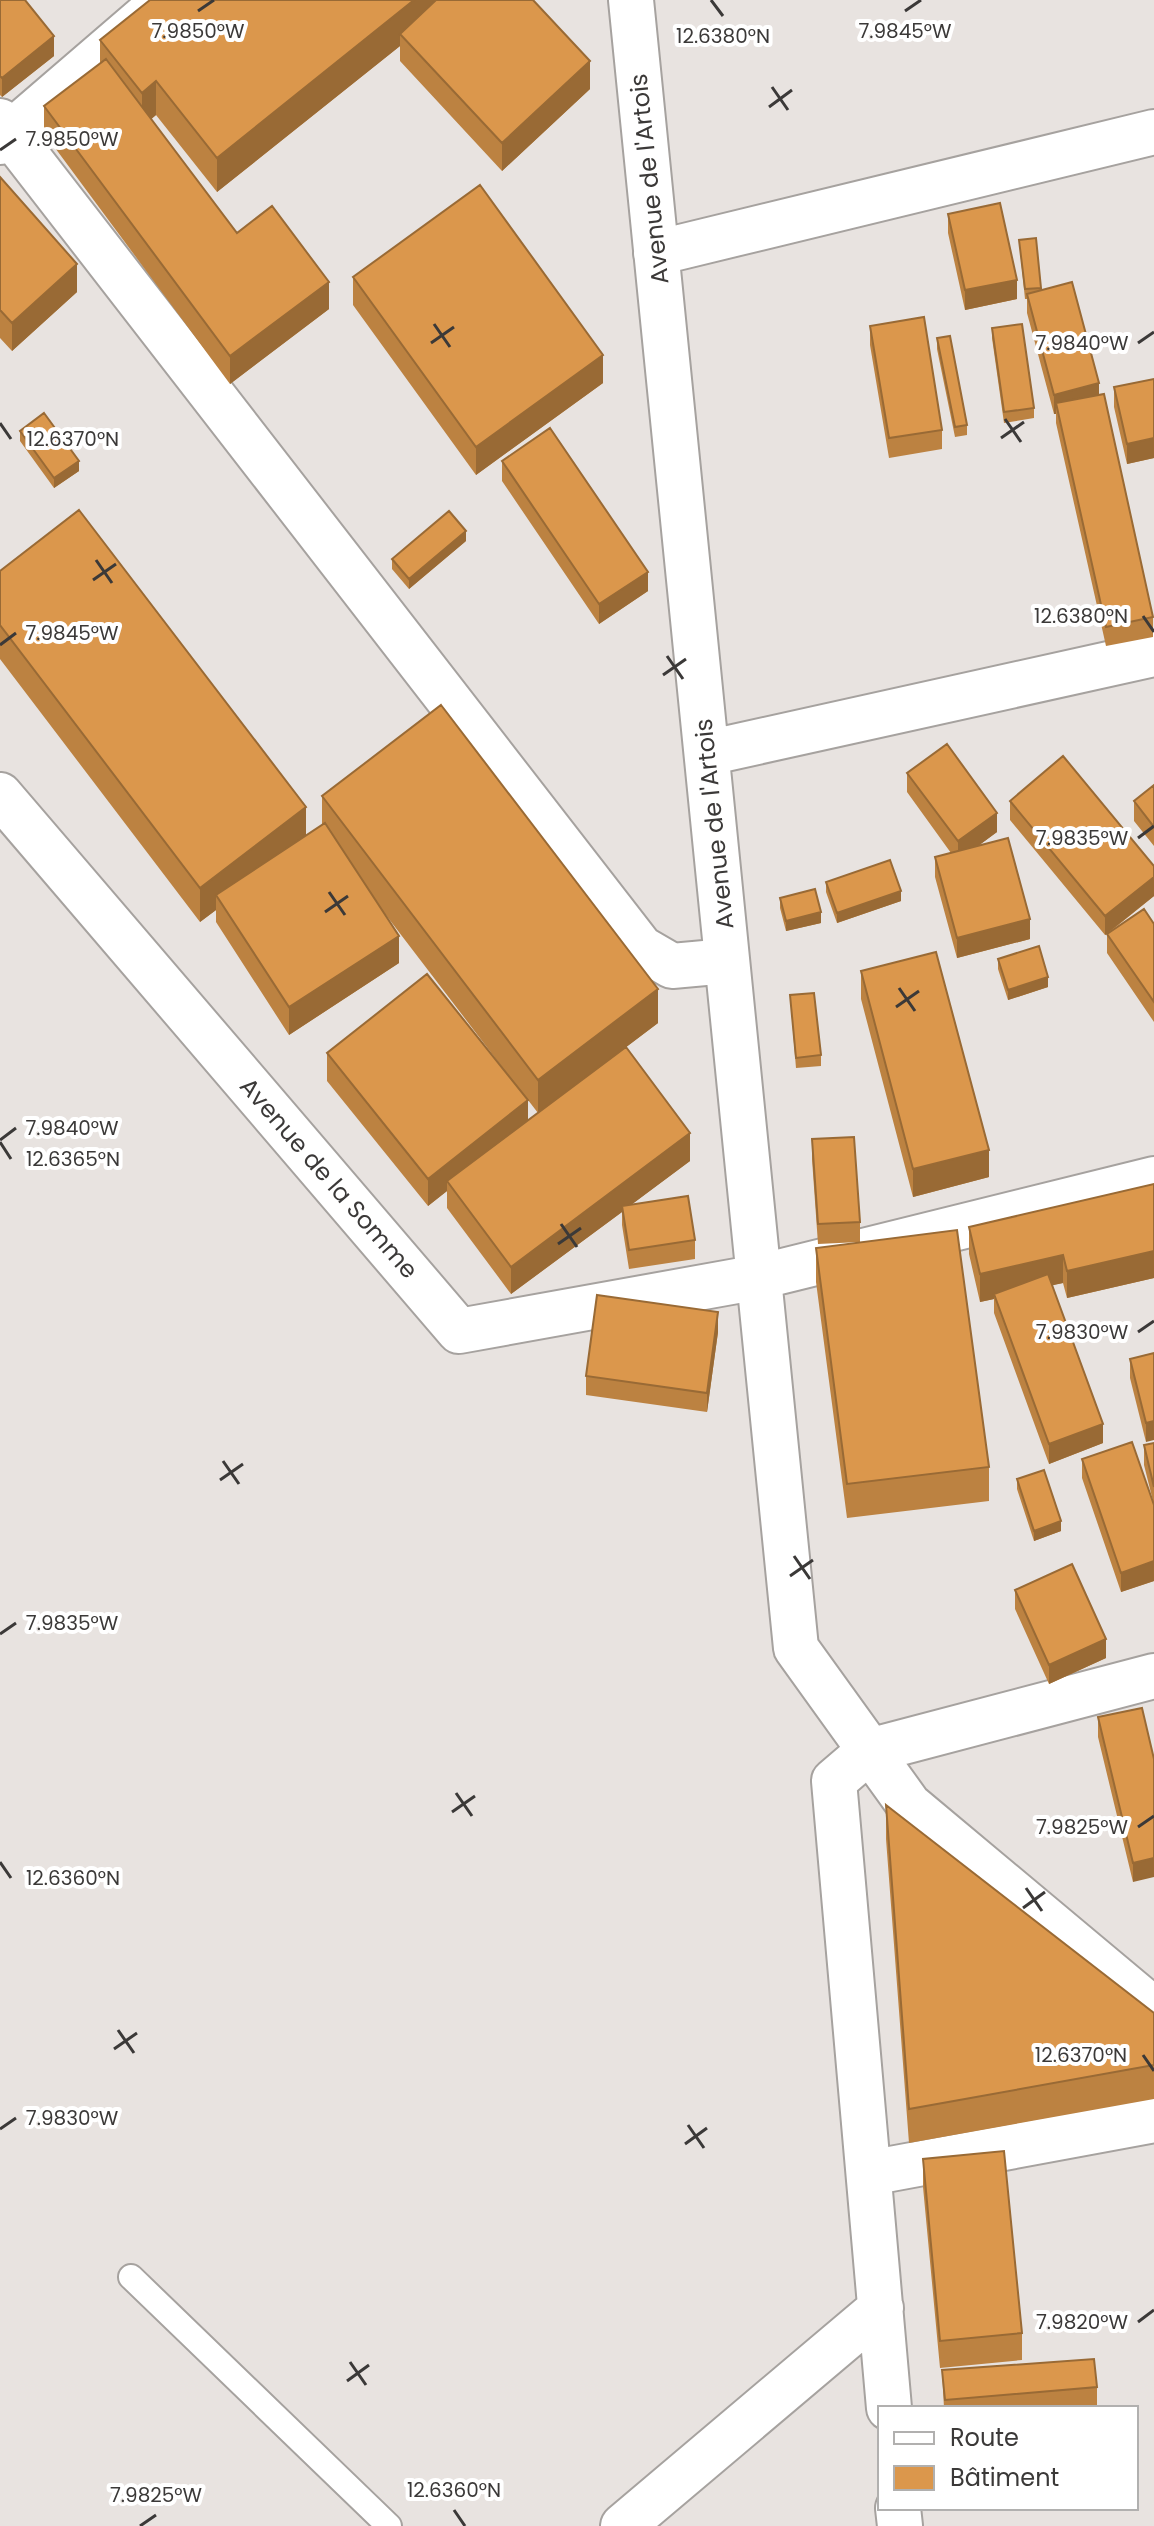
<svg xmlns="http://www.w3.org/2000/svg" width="1154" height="2526" viewBox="0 0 1154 2526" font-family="Poppins,sans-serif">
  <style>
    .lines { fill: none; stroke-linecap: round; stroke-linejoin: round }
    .service-casing { stroke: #a6a29f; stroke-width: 28 }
    .minor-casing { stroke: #a6a29f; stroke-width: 48 }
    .service { stroke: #fff; stroke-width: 24 }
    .minor { stroke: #fff; stroke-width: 44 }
    .wall { fill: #bc8241; fill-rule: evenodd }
    .shaded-wall { fill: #996a35 }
    .building { fill: #db974c; stroke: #996a35; stroke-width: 2 }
    .ticks { fill: none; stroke: #3b3938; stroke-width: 3 }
    .labels { text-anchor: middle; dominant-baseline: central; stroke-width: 8; stroke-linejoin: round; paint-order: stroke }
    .street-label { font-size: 24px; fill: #3b3938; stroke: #fff }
    .ticks-label { font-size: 20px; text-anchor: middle; fill: #3b3938; stroke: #fff; stroke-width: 8; stroke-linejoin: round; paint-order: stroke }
  </style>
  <rect width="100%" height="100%" fill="#e8e3e0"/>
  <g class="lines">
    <g class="service-casing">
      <path id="service" d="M131 2277 389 2526"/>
    </g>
    <g class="minor-casing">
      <path id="minor" d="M631 0 796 1648 909 1805 1154 2010
        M0 121 641 948 672 966 727 961
        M0 142 165 0
        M656 253 1154 132
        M707 753 1154 654
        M0 795 459 1331 759 1277 1154 1179
        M869 2173 1154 2120
        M889 2408 834 1781 869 1751 1154 1676
        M898 2508 900 2526
        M623 2526 881 2308"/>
    </g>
    <use href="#service" class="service"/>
    <use href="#minor" class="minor"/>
  </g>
  <path class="wall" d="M0 0 54 56 2 97 0 95Z
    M533 0 590 89 502 171 400 61V46L217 192 156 115 151 119 237 233 329 309 230 384 44 133V106L100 64V40Z
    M0 177 77 292 12 351 0 338Z
    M948 214 1017 299 965 310 948 233Z
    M1036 238 1041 290 1099 395 1153 617V637L1106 646 1056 423V414H1054L1027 313V299H1025L1019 240Z
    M353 277 603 383 476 475 353 305Z
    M870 326 942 430V449L889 458 870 345Z
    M992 328 1034 408V418L1004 423 992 338Z
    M937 338 967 425V435L955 437 937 349Z
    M1154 379V458L1127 464 1114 407V387Z
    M20 431 79 471 54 488 20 441Z
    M502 461 648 591 599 624 502 481Z
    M466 541 409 589 392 569V559Z
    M0 571 306 836 322 825V796L658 1023 626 1047 690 1161 632 1204 695 1240V1259L629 1269 622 1225V1212L511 1294 447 1208V1191L428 1206 327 1081V1053L525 1097 379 906 399 963 289 1035 216 922V910L200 922 0 659ZM528 1100 538 1113 528 1121Z
    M907 773 997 832 979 845 1030 939 957 958 935 877V857L951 853 907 792Z
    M1154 785V846L1134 821V801Z
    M1010 801 1154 866V896L1111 931 1154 924V1022L1107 953V934L1105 935 1010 820Z
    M826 882 901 901 837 923 826 892Z
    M780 898 821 923 786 931 780 908Z
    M998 959 1048 987 1008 1000 998 969Z
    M861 971 989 1177 913 1197 861 999Z
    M790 995 821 1055V1066L796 1068Z
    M812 1139 860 1222V1242L818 1244 812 1159Z
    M1154 1184V1278L1067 1298 1063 1283 1052 1285 1103 1443 1049 1464 994 1313V1299L980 1302 969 1254V1227Z
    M816 1248 989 1467V1501L847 1518 816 1282Z
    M718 1332 707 1412 586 1395V1376Z
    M1154 1353 1146 1442 1130 1378V1359Z
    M1154 1443V1581L1121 1592 1082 1478V1459L1153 1501 1144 1465V1445Z
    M1017 1479 1061 1531 1034 1541 1017 1489Z
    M1015 1590 1106 1658 1049 1684 1015 1609Z
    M1142 1708 1133 1882 1098 1737V1717Z
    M886 1805 1154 2013V2099L909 2143 886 1839Z
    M923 2159 1022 2333V2360L940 2368 923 2187Z
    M942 2370 1097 2387V2407L1082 2408H944Z"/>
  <path class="shaded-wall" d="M414 0H444L400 34V46L217 192V158Z
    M54 36V56L2 97V78Z
    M590 61V89L502 171V143Z
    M156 81V115L142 127V93Z
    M77 264V292L12 351V323Z
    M1017 280V299L965 310V290Z
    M329 282V309L230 384V356Z
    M603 355V383L476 475V447Z
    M1099 383V403H1056V414H1054V395Z
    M1154 438V458L1127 464V444Z
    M79 461V471L54 488V478Z
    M466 531V541L409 589V579Z
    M648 572V591L599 624V604Z
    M306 807V841L216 895V910L200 922V888Z
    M997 813V832L958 861V841Z
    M1154 877V896L1105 935V916Z
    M901 891V901L837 923V913Z
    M821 912V923L786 931V921Z
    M1030 919V939L957 958V938Z
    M399 936V963L289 1035V1007Z
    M1048 977V987L1008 1000V990Z
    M658 989V1023L538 1114V1080Z
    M528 1100V1127L447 1181V1191L428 1206V1179Z
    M690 1133V1161L623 1211 622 1206V1212L511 1294V1267Z
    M989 1150V1177L913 1197V1169Z
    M1154 1251V1278L1067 1298V1271Z
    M1063 1255V1283L996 1298 994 1294V1299L980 1302V1274Z
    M718 1312V1332L707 1412V1393Z
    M1154 1421V1440L1146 1442V1423Z
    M1103 1424V1443L1049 1464V1444Z
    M1061 1521V1531L1034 1541V1531Z
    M1154 1561V1581L1121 1592V1573Z
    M1106 1639V1658L1049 1684V1665Z
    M1154 1858V1877L1133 1882V1863Z"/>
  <path class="building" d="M0 0H25L54 36 2 78 0 76Z
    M150 0H414L217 158 156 81 142 93 100 40Z
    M436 0H533L590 61 502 143 400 34Z
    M106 59 237 233 272 206 329 282 230 356 44 106Z
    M0 177 77 264 12 323 0 310Z
    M480 185 603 355 476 447 353 277Z
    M1000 203 1017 280 965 290 948 214Z
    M1036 238 1041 288 1025 289 1019 240Z
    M1072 282 1099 383 1054 395 1027 294Z
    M924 317 942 430 889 438 870 326Z
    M1022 324 1034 408 1004 412 992 328Z
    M950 336 967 425 955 427 937 338Z
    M1154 379V438L1127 444 1114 387Z
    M1104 394 1153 617 1106 627 1056 403Z
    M44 413 79 461 54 478 20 431Z
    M550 428 648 572 599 604 502 461Z
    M79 510 306 807 200 888 0 625V571Z
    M449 511 466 531 409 579 392 559Z
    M441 705 658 989 538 1080 322 796Z
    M947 744 997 813 958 841 907 773Z
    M1063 756 1154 866V877L1105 916 1010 801Z
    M1154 785V827L1134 801Z
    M325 823 399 936 289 1007 216 895Z
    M1008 838 1030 919 957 938 935 857Z
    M890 860 901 891 837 913 826 882Z
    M815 889 821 912 786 921 780 898Z
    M1144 909 1154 924V1002L1107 934Z
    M1039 946 1048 977 1008 990 998 959Z
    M936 952 989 1150 913 1169 861 971Z
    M427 974 528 1100 428 1179 327 1053Z
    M814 993 821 1055 796 1058 790 995Z
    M626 1047 690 1133 511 1267 447 1181Z
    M854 1137 860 1222 818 1224 812 1139Z
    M1154 1184V1251L1067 1271 1063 1255 980 1274 969 1227Z
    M688 1196 695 1240 629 1250 622 1206Z
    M957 1230 989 1467 847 1484 816 1248Z
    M1048 1274 1103 1424 1049 1444 994 1294Z
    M597 1295 718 1312 707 1393 586 1376Z
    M1154 1353V1421L1146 1423 1130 1359Z
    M1132 1442 1154 1505V1561L1121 1573 1082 1459Z
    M1154 1443V1487L1144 1445Z
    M1044 1470 1061 1521 1034 1531 1017 1479Z
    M1072 1564 1106 1639 1049 1665 1015 1590Z
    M1142 1708 1154 1759V1858L1133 1863 1098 1717Z
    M886 1805 1154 2013V2065L909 2109Z
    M1004 2151 1022 2333 940 2341 923 2159Z
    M1094 2359 1097 2387 945 2400 942 2370Z"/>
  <path class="ticks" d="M711 0 723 16M198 11 214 0M905 11 921 0M772 87 788 110M769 107 792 90M0 150 16 139M434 324 450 347M431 343 454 327M1138 343 1154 332M1005 419 1021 442M0 423 11 439M1001 438 1024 422M96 560 112 583M93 580 116 564M1143 616 1154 632M0 645 16 633M667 656 683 679M663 675 686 659M1138 838 1154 826M329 892 345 915M325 912 348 896M899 988 915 1011M896 1007 919 991M0 1140 16 1128M0 1142 11 1159M561 1224 577 1247M558 1244 581 1228M1138 1332 1154 1321M223 1461 239 1484M220 1480 243 1464M794 1556 810 1579M790 1576 813 1560M0 1634 16 1623M456 1793 472 1816M452 1812 475 1796M1138 1827 1154 1816M0 1862 11 1878M1026 1888 1042 1911M1023 1908 1045 1892M118 2030 134 2053M114 2049 137 2033M1143 2055 1154 2071M688 2125 704 2148M0 2129 16 2118M685 2144 707 2128M1138 2322 1154 2310M350 2362 366 2385M347 2381 369 2365M454 2510 465 2526M140 2526 156 2515"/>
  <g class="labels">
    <g class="street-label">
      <text transform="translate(649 179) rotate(-96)">Avenue de l'Artois</text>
      <text transform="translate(714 824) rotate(-96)">Avenue de l'Artois</text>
      <text transform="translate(329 1178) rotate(49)">Avenue de la Somme</text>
    </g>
  </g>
  <g class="ticks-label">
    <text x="198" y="38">7.9850°W</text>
    <text x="905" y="38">7.9845°W</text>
    <text x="723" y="43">12.6380°N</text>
    <text x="72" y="146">7.9850°W</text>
    <text x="1082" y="350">7.9840°W</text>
    <text x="73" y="446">12.6370°N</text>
    <text x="1081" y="623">12.6380°N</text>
    <text x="72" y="640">7.9845°W</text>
    <text x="1082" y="845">7.9835°W</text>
    <text x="72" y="1135">7.9840°W</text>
    <text x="73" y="1166">12.6365°N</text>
    <text x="1082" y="1339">7.9830°W</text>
    <text x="72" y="1630">7.9835°W</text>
    <text x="1082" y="1834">7.9825°W</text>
    <text x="73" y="1885">12.6360°N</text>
    <text x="1081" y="2062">12.6370°N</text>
    <text x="72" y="2125">7.9830°W</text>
    <text x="1082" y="2329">7.9820°W</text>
    <text x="454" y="2497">12.6360°N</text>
    <text x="156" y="2502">7.9825°W</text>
  </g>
  <rect x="878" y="2406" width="260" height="104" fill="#ffffff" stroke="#b1b0af" stroke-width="2"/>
  <rect x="894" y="2432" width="40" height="12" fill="#ffffff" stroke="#b1b0af" stroke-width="2"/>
  <text x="950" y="2446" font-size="24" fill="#3b3938">Route</text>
  <rect x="894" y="2466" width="40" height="24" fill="#db974c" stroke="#b1b0af" stroke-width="2"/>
  <text x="950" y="2486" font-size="24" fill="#3b3938">Bâtiment</text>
</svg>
